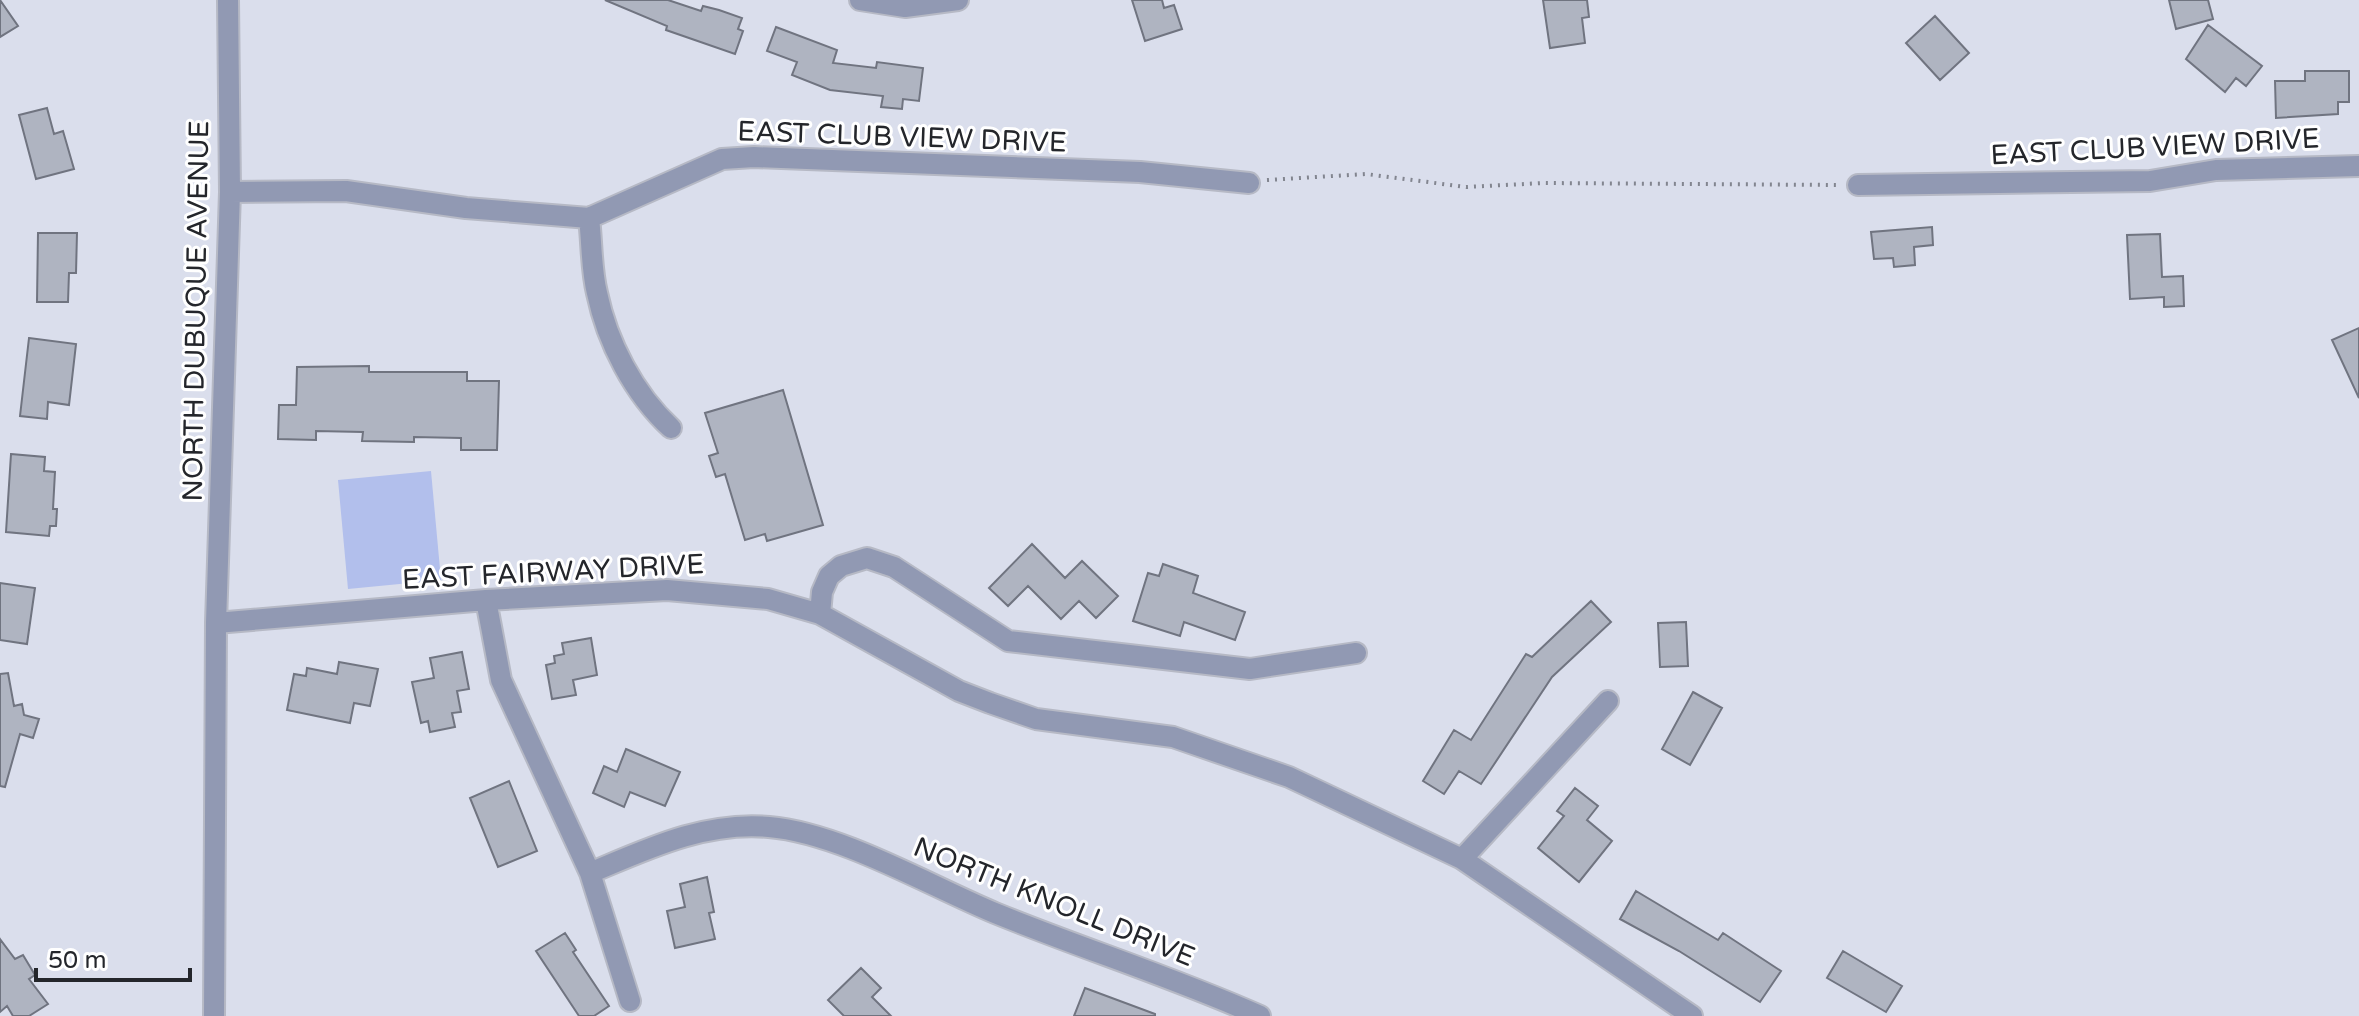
<svg xmlns="http://www.w3.org/2000/svg" width="2359" height="1016" viewBox="0 0 2359 1016" font-family="'Varela Round',sans-serif">
  <style>
    .green { fill: #b2bfec }
    .building { fill: #afb4c1; stroke: #707480; stroke-width: 2 }
    .lines { fill: none; stroke-linecap: round; stroke-linejoin: round }
    .minor-casing { stroke: #b6b9c5; stroke-width: 24 }
    .path { stroke: #82858f; stroke-width: 4; stroke-dasharray: 2 6; stroke-linecap: butt }
    .minor { stroke: #9199b3; stroke-width: 20 }
    .labels { text-anchor: middle; dominant-baseline: central; stroke-width: 6; stroke-linejoin: round; paint-order: stroke }
    .street-label { font-size: 28px; fill: #24262b; stroke: #fff }
  </style>
  <rect width="100%" height="100%" fill="#dadeec"/>
  <path class="green" d="M431 471 441 580 348 589 338 480Z"/>
  <path class="building" d="M0 0 18 26 0 37Z
    M605 0H668L701 11 703 6 719 10 742 18 738 29 743 31 735 54 666 30 667 26Z
    M1132 0H1162L1164 8 1174 5 1182 29 1145 41Z
    M1543 0H1587L1589 17 1582 18 1585 43 1550 48Z
    M2169 0H2208L2213 19 2176 29Z
    M1935 16 1969 53 1940 80 1906 43Z
    M2208 25 2262 66 2246 86 2236 78 2225 92 2186 59Z
    M776 27 837 50 833 63 876 68 877 62 923 68 919 101 903 99 902 109 881 107 883 96 830 90 792 75 797 62 767 51Z
    M2305 71H2349V102H2338V114L2276 118 2275 81H2305Z
    M47 108 54 134 63 131 74 169 36 179 19 115Z
    M1932 227 1933 245 1914 247 1915 265 1894 267 1893 258 1874 259 1871 232Z
    M38 233H77L76 273H69L68 302H37Z
    M2160 234 2162 277 2183 276 2184 306 2164 307V297L2130 299 2127 235Z
    M2359 328V398L2332 340Z
    M29 338 76 344 69 405 48 402 47 419 20 416Z
    M369 366V372H467V381H499L497 450H461V438L414 437V442L362 441 363 432 316 431V440L278 439 279 405H296L297 367Z
    M783 390 823 525 767 541 765 534 745 540 725 474 716 477 709 456 718 453 705 413Z
    M11 454 45 457 44 471 55 472 53 509H57L56 526H50L49 536 6 532Z
    M1032 544 1065 578 1082 561 1118 596 1096 618 1079 601 1061 619 1028 586 1008 606 989 588Z
    M1163 564 1198 576 1193 593 1245 612 1235 640 1184 622 1180 636 1133 621 1148 573 1159 576Z
    M0 583 35 588 27 644 0 640Z
    M1591 601 1611 622 1552 677 1481 784 1459 771 1444 794 1423 781 1454 730 1471 740 1526 654 1532 657Z
    M1686 622 1688 666 1660 667 1658 623Z
    M591 638 597 675 573 680 576 695 552 699 546 665 555 663 554 656 564 654 562 643Z
    M462 652 469 689 457 691 461 712 452 713 455 727 430 732 428 721 421 723 412 682 434 678 430 658Z
    M339 662 378 669 370 706 354 703 350 723 287 710 294 674 306 676 307 668 337 674Z
    M8 673 14 706 22 704 24 715 39 719 33 738 20 734 5 787 0 786V674Z
    M1693 692 1722 708 1690 765 1662 749Z
    M626 749 680 772 665 806 630 792 624 807 593 793 604 766 617 772Z
    M509 781 537 851 498 867 470 798Z
    M1575 788 1598 806 1587 820 1612 841 1579 882 1538 848 1564 816 1557 811Z
    M707 877 714 912 709 913 715 939 675 948 667 911 685 907 680 884Z
    M1636 891 1718 940 1723 933 1781 971 1760 1002 1679 951 1620 919Z
    M565 933 576 950 573 952 609 1006 594 1016H579L536 951Z
    M0 939 15 959 23 955 35 975 29 979 48 1004 29 1016H13L7 1006 0 1012Z
    M1843 951 1902 986 1886 1012 1827 978Z
    M861 968 881 988 872 997 891 1016H844L828 1000Z
    M1085 988 1155 1014V1016H1074Z"/>
  <g class="lines">
    <g class="minor-casing">
      <path id="minor" d="M860 0 905 7 958 0
        M1858 185 2150 181 2216 170 2359 166
        M230 192 346 191 466 208 589 218 722 159 754 157 1140 172 1249 183
        M589 218C592 243 591 269 597 293 607 342 634 394 671 428
        M486 600 501 680 590 873 630 1001
        M820 614 822 592 829 576 841 566 867 558 894 567 1008 641 1250 669 1356 653
        M216 623 486 600 667 590 768 599 820 614 959 691 990 703 1036 719 1173 737 1289 777 1462 859 1692 1016
        M1462 859 1608 701
        M590 873C647 849 705 821 769 827 840 833 928 885 995 913 1083 949 1173 977 1260 1016
        M214 1016 216 623 230 192 228 0"/>
    </g>
    <path class="path" d="M1267 180 1366 174 1466 187 1544 183 1841 185"/>
    <use href="#minor" class="minor"/>
  </g>
  <g class="labels">
    <g class="street-label">
      <text transform="translate(902 137) rotate(2)">EAST CLUB VIEW DRIVE</text>
      <text transform="translate(2155 147) rotate(-3)">EAST CLUB VIEW DRIVE</text>
      <text transform="translate(196 311) rotate(-89)">NORTH DUBUQUE AVENUE</text>
      <text transform="translate(553 572) rotate(-3)">EAST FAIRWAY DRIVE</text>
      <text transform="translate(1054 902) rotate(22)">NORTH KNOLL DRIVE</text>
    </g>
  </g>
  <path d="M36 968v12h154v-12" fill="none" stroke="#24262b" stroke-width="4"/>
  <text x="48" y="968" font-size="24" fill="#24262b" stroke="#ffffff" stroke-width="6" paint-order="stroke">50 m</text>
</svg>
